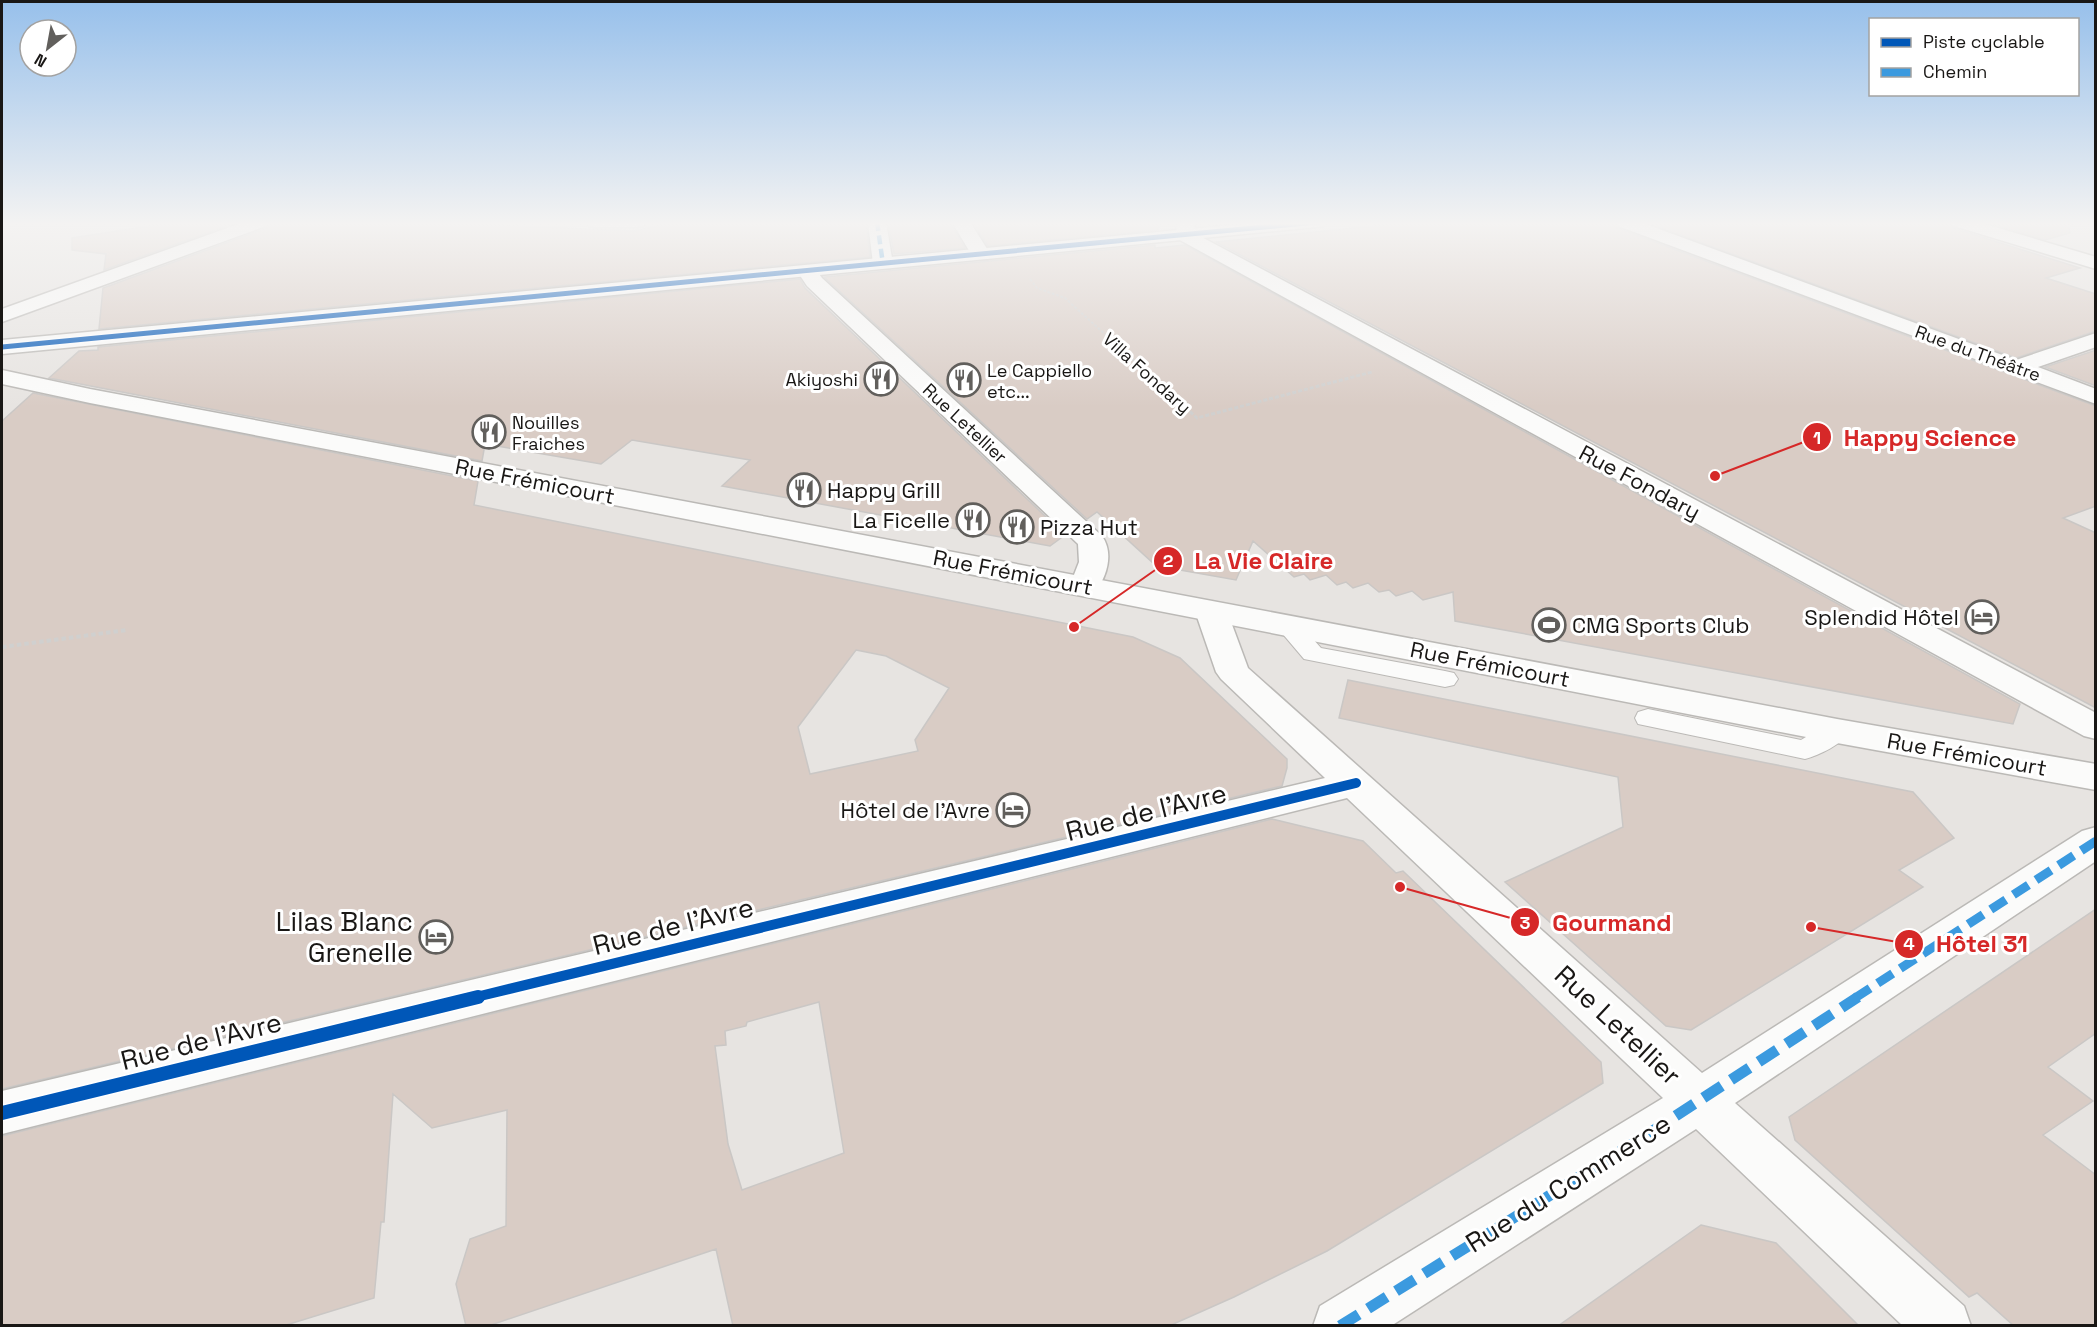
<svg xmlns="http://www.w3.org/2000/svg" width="2097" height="1327" viewBox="0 0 2097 1327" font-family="'Space Grotesk',sans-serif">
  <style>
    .building { fill: #d9ccc5; stroke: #cac7c5; stroke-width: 1.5; fill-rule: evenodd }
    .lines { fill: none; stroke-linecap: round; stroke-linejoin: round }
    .service-casing { stroke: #bbb9b6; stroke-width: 2 }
    .pedestrian-casing { stroke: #bbb9b6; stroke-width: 3 }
    .minor-casing { stroke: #bbb9b6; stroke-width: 3 }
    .tertiary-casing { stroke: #bbb9b6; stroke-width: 3 }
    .secondary-casing { stroke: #bbb9b6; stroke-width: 3 }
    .path-far2 { stroke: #d0d0cf; stroke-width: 2; stroke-dasharray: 3 1.5; stroke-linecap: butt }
    .path-far1 { stroke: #d0d0cf; stroke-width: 3; stroke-dasharray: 4 2; stroke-linecap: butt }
    .path { stroke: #d0d0cf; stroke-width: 4; stroke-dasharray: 4.5 3; stroke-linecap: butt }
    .service { fill: #fbfbfa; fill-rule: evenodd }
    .pedestrian { fill: #fbfbfa; fill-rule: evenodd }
    .minor { fill: #fbfbfa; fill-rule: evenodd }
    .tertiary { fill: #fbfbfa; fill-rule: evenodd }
    .secondary { fill: #fbfbfa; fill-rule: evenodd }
    .quiet-far2 { stroke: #3b9adf; stroke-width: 4.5; stroke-dasharray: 9 4.5; stroke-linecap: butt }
    .quiet-far1 { stroke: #3b9adf; stroke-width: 9; stroke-dasharray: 18 9; stroke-linecap: butt }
    .quiet { stroke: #3b9adf; stroke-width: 11; stroke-dasharray: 22 11; stroke-linecap: butt }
    .cycleway-far2-casing { stroke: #fff; stroke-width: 8 }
    .cycleway-far1-casing { stroke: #fff; stroke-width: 14 }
    .cycleway-casing { stroke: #fff; stroke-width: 17 }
    .cycleway-far2 { stroke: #0057b8; stroke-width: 5 }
    .cycleway-far1 { stroke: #0057b8; stroke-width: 10 }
    .cycleway { stroke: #0057b8; stroke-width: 14 }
    .labels { text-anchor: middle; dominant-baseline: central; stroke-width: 6; stroke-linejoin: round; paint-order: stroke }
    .far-street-label { font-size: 18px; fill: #191715; stroke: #fff }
    .far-poi-label { font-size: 18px; fill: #191715; stroke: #fff; text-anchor: start }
    .street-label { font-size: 22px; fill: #191715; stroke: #fff }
    .poi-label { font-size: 22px; fill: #191715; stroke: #fff; text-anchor: start }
    .near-street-label { font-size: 27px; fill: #191715; stroke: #fff }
    .near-poi-label { font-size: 27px; fill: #191715; stroke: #fff; text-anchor: end }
    .leader { fill: none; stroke: #d62828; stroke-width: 2 }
    .callout-dot { fill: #d62828; stroke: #fff; stroke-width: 2 }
    .mark-label { font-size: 18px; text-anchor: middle; font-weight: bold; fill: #fff }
    .callout-label { font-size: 24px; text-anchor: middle; font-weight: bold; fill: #d62828; stroke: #fff; stroke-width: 6; stroke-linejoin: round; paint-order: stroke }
  </style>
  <rect width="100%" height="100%" fill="#e7e4e1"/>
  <path class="building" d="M176 222H238L104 270 106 254 72 250V238Z
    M271 222H415L634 231 675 222H866L870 257 99 329 103 288 267 228Z
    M888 222H950L965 248 894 254Z
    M972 222H1160L1158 230 988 246Z
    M1414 222H1613L1617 228 2096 406V506L2063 518 2096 533V708L1216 242Z
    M1645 222H1949L1953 228 2080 268 2046 278 2096 294V331L2016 358Z
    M1985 222H2068L2070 233 2045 240Z
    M1155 245V248L1185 245 2020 704 2013 724 1455 621 1453 592 1423 600 1412 591 1396 596 1389 590 1379 592 1368 583 1353 588 1346 582 1337 585 1326 575 1310 580 1304 574 1294 577 1253 541 1236 580 1163 567 1152 562 1097 512 1087 519 824 277Z
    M800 279 805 288 1065 535 1050 546 722 486 750 460 632 440 601 464 485 444 482 461 49 378 79 351 98 350V347Z
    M2096 350V386L2045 367Z
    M33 393 478 481 474 505 1133 637 1180 658 1287 759V768L1282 786 2 1089V421ZM856 650 886 656 949 688 915 740 918 751 810 774 798 727Z
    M1348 680 1913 792 1954 838 1899 870 1923 887 1691 1030 1666 1026 1505 882 1623 827 1618 777 1339 718Z
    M1272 819 1363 841 1396 873 1403 871 1601 1062 1603 1083 1327 1251 1234 1297 1169 1326H733L716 1249 488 1326H466L456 1284 470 1239 506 1226 507 1110 432 1128 393 1094 384 1222H381L374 1298 283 1326H2V1136ZM819 1002 844 1153 742 1190 728 1144 715 1046 726 1045 725 1031 746 1026 747 1022Z
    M2096 909V1033L2048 1067 2093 1101 2043 1135 2096 1175V1326H2014L1977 1293 1969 1297 1795 1140 1789 1117Z
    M1701 1225 1776 1243 1859 1326H1558Z"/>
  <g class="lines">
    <g class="service-casing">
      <path id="service" d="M1288 619 1297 621 1321 648 1445 671 1454 673 1458 679 1454 685 1445 687 1304 659 1276 626 1279 621Z
        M1648 709 1801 740C1816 731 1829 720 1847 725L1851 731C1842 744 1820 755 1805 759L1638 724 1635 718 1638 712Z"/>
    </g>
    <g class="pedestrian-casing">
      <path id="pedestrian" d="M868 222H886L893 264 890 268H876L873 264Z"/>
    </g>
    <g class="minor-casing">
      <path id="minor" d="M586 222H646L643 226 637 227H595L589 226Z
        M952 222H970L991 255 988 259H974Z
        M1177 222H1195L1194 233 2096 713V739L2084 736 1178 239 1176 235Z
        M1615 222H1640L2016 360 2096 333V347L2038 367 2096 389V404L1618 226Z
        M1951 222H1978L2096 257V269L1954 226Z
        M807 265 814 267 822 278 1102 536C1114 553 1107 576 1096 591L1085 594 1074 591 1070 585 1079 562 1078 544 807 286 797 271 800 267Z
        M1211 602 1222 604 1227 611 1248 668 1702 1073 2082 831 2096 827V861L1735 1103 1964 1306 1971 1326H1903L1696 1129 1391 1326H1313L1320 1306 1663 1098 1347 798 2 1134V1091L1325 778 1221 679 1216 672 1195 611 1200 604Z"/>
    </g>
    <g class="tertiary-casing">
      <path id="tertiary" d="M244 222H269L266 226 2 322V309Z
        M1264 222H1326L1323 226 1317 227 2 354V340Z"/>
    </g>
    <g class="secondary-casing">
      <path id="secondary" d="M2 370 90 389 1837 719 2096 764V790L1837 743 90 403 2 384Z"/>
    </g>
    <path class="path-far2" d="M1030 279 1037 288 1065 298 1130 357"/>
    <path class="path-far1" d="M1128 355 1197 418 1372 372"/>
    <path class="path" d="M2 647 127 630"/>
    <use href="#service" class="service"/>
    <use href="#pedestrian" class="pedestrian"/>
    <use href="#minor" class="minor"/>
    <use href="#tertiary" class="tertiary"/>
    <use href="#secondary" class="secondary"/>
    <path class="quiet-far2" d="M877 222 883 264"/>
    <path class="quiet-far1" d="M1855 998 2096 841"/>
    <path class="quiet" d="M1340 1326 1645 1136 1858 997"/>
    <g class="cycleway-far2-casing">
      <path id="cycleway-far2" d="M2 347 1317 222"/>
    </g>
    <g class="cycleway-far1-casing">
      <path id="cycleway-far1" d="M472 998 1356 783"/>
    </g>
    <g class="cycleway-casing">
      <path id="cycleway" d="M2 1113 478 997"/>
    </g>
    <use href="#cycleway-far2" class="cycleway-far2"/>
    <use href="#cycleway-far1" class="cycleway-far1"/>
    <use href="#cycleway" class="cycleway"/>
  </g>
  <linearGradient id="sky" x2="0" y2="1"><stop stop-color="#97c0eb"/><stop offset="0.55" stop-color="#f4f3f2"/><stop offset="1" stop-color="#f4f3f2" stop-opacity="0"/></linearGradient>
  <rect width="2097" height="407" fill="url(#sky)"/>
  <defs>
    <g id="restaurant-ring" transform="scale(1.725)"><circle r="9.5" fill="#fff" stroke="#615f5c" stroke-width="1.5"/><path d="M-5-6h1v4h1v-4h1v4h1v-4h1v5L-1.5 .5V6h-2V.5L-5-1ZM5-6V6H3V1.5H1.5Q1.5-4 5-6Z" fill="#615f5c"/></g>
    <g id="hotel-ring" transform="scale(1.725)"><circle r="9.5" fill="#fff" stroke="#615f5c" stroke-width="1.5"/><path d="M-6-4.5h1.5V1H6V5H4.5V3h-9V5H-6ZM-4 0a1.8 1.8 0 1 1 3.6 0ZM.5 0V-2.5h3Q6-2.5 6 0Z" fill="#615f5c"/></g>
    <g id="stadium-ring" transform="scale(1.725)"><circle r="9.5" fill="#fff" stroke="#615f5c" stroke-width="1.5"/><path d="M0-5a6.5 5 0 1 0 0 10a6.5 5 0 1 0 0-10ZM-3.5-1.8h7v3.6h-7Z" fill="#615f5c"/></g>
  </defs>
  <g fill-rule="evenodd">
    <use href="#restaurant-ring" x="881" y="379"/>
    <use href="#restaurant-ring" x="964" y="380"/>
    <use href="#restaurant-ring" x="489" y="432"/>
    <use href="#restaurant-ring" x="804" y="490"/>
    <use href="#restaurant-ring" x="973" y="520"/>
    <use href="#restaurant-ring" x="1017" y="527"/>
    <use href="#hotel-ring" x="1982" y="617"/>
    <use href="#stadium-ring" x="1549" y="625"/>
    <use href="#hotel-ring" x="1013" y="810"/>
    <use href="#hotel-ring" x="436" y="937"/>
  </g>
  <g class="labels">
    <g class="far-street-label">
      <text transform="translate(1978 353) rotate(20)">Rue du Théâtre</text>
      <text transform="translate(1147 373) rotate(42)">Villa Fondary</text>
      <text transform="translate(965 423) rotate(43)">Rue Letellier</text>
    </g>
    <g class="far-poi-label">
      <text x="987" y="370">Le Cappiello<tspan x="987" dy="21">etc...</tspan></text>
      <text x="858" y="379" text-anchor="end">Akiyoshi</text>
      <text x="512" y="422">Nouilles<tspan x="512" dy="21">Fraiches</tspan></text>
    </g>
    <g class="street-label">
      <text transform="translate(535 481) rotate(11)">Rue Frémicourt</text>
      <text transform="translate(1640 482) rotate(28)">Rue Fondary</text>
      <text transform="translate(1013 572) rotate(11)">Rue Frémicourt</text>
      <text transform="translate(1490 664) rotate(11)">Rue Frémicourt</text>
      <text transform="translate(1967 754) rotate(10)">Rue Frémicourt</text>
    </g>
    <g class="poi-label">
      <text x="827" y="490">Happy Grill</text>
      <text x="950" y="520" text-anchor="end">La Ficelle</text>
      <text x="1040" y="527">Pizza Hut</text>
      <text x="1959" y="617" text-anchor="end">Splendid Hôtel</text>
      <text x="1572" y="625">CMG Sports Club</text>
      <text x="990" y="810" text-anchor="end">Hôtel de l'Avre</text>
    </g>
    <g class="near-street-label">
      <text transform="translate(1146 812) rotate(-14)">Rue de l'Avre</text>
      <text transform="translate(673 926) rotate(-14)">Rue de l'Avre</text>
      <text transform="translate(1618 1025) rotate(43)">Rue Letellier</text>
      <text transform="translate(201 1041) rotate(-14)">Rue de l'Avre</text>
      <text transform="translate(1568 1183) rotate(-32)">Rue du Commerce</text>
    </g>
    <g class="near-poi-label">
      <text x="413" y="921">Lilas Blanc<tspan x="413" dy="31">Grenelle</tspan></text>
    </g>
  </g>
  <path class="leader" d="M1715 476L1817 437M1074 627L1168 561M1400 887L1525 922M1811 927L1909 944"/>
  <g class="callout-dot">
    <circle cx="1715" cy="476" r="6"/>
    <circle cx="1074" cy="627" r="6"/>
    <circle cx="1400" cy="887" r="6"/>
    <circle cx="1811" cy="927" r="6"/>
    <circle cx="1817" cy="437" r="15"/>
    <circle cx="1168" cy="561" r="15"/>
    <circle cx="1525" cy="922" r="15"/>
    <circle cx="1909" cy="944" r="15"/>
  </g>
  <g class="mark-label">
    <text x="1817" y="444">1</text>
    <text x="1168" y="567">2</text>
    <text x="1525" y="929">3</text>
    <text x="1909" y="950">4</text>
  </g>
  <g class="callout-label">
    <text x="1930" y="446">Happy Science</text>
    <text x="1264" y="569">La Vie Claire</text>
    <text x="1612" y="931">Gourmand</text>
    <text x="1982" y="952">Hôtel 31</text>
  </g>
  <rect width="2097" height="1327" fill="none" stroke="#191715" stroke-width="6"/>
  <rect x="1869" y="18" width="210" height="78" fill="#ffffff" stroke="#a3a2a1" stroke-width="1.5"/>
  <rect x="1881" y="38" width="30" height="9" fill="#0057b8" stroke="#a3a2a1" stroke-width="1.5"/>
  <text x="1923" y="48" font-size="18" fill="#191715">Piste cyclable</text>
  <rect x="1881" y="68" width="30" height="9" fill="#3b9adf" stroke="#a3a2a1" stroke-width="1.5"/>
  <text x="1923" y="78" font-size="18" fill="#191715">Chemin</text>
  <g transform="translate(48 48) rotate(211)"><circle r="28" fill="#ffffff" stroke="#a3a2a1" stroke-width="1.5"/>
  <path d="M0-4.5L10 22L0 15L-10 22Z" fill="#615f5c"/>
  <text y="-9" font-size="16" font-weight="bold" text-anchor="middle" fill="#191715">N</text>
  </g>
</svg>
